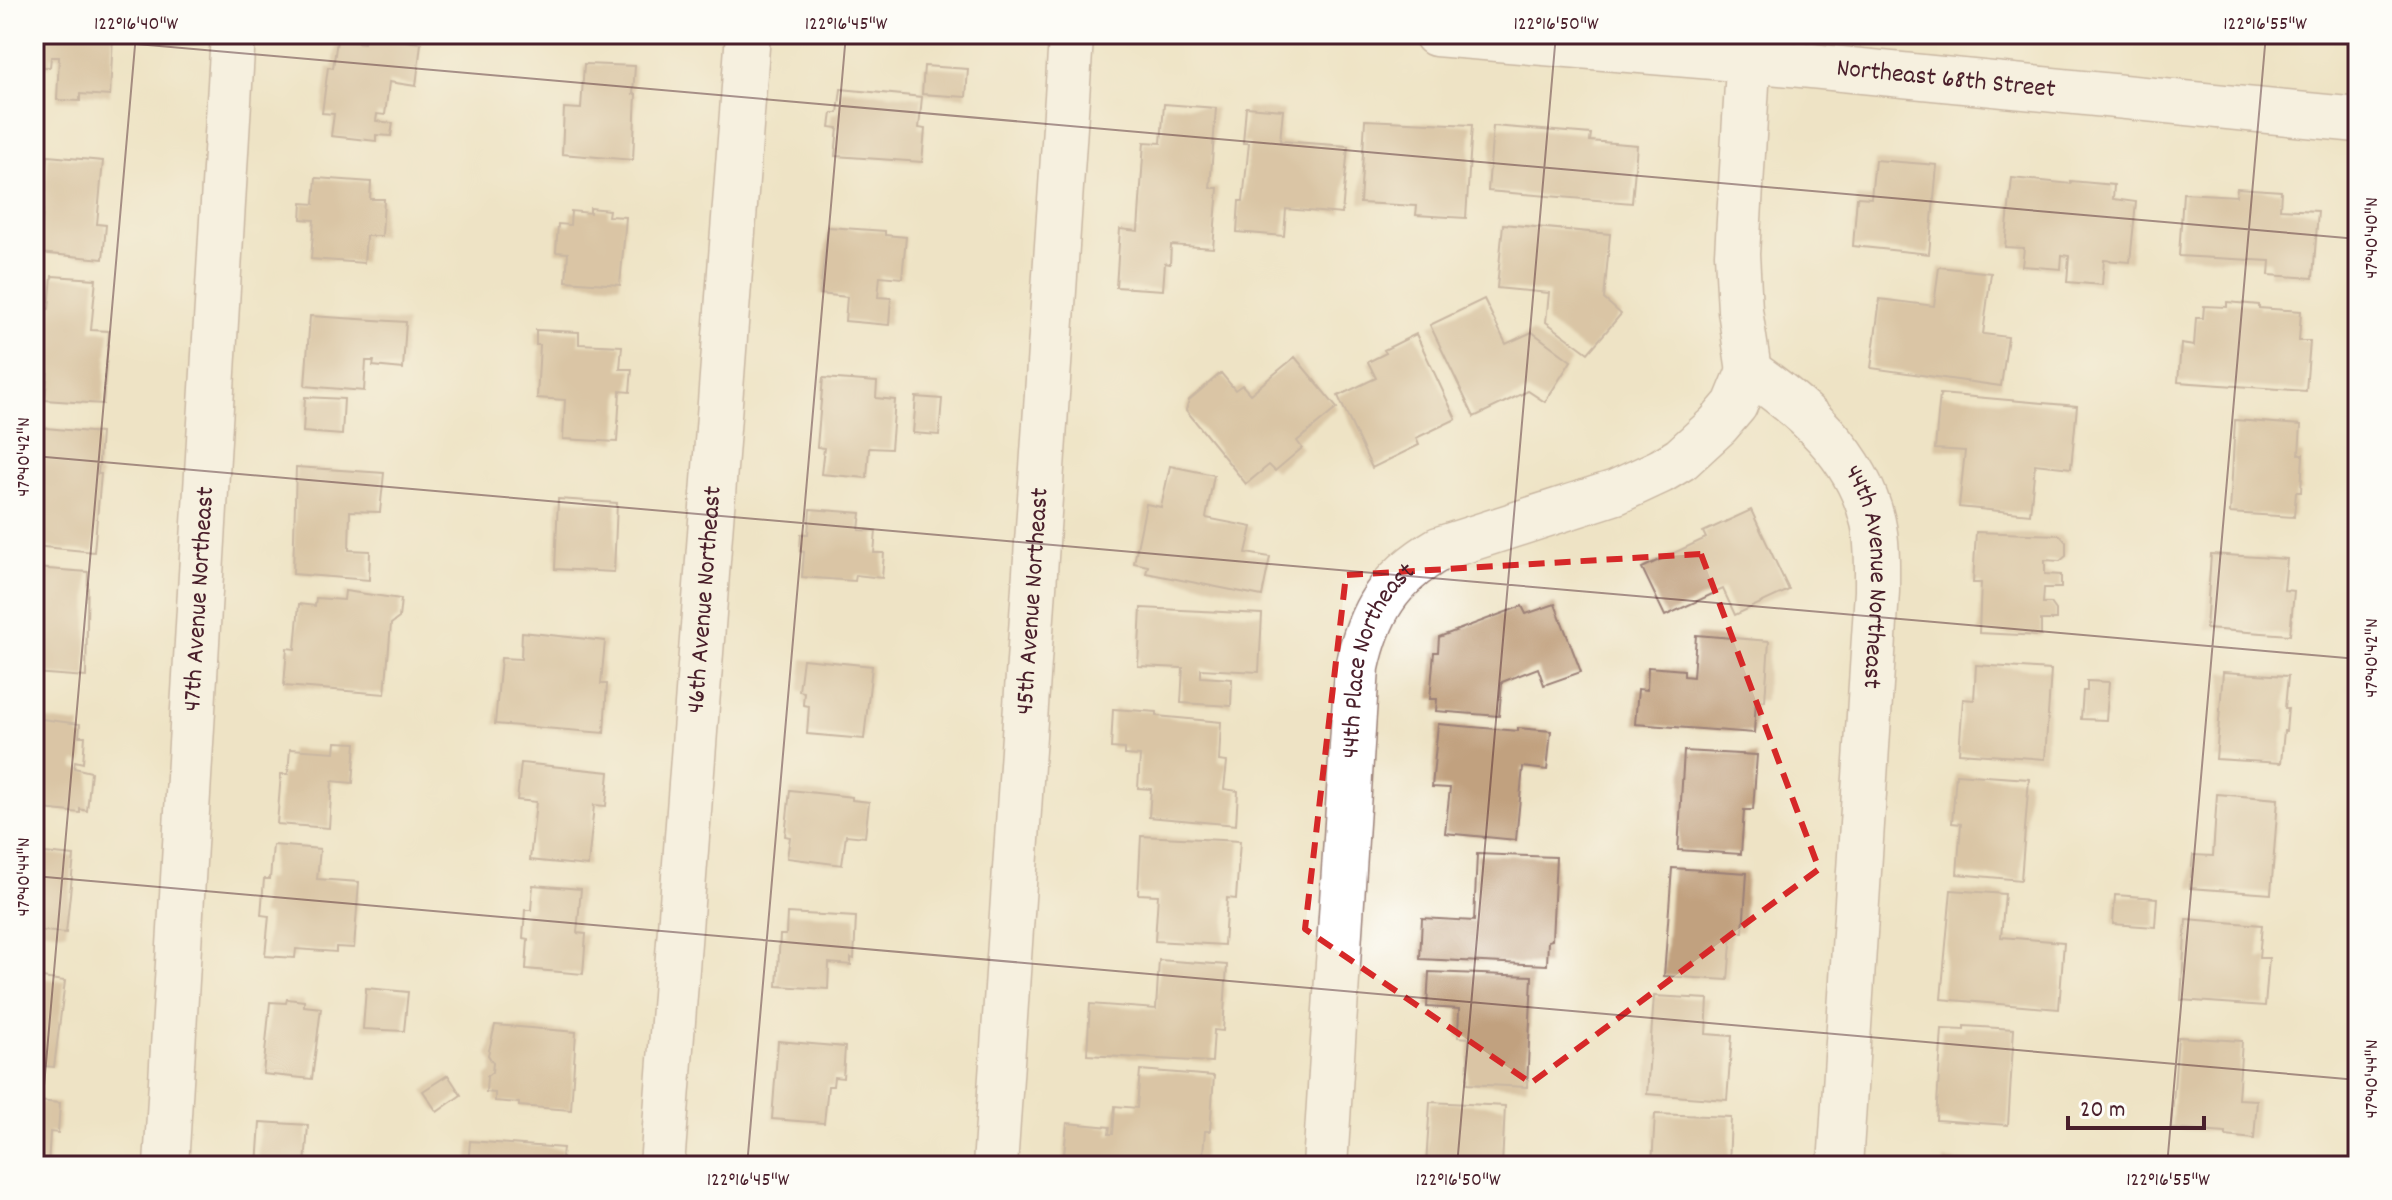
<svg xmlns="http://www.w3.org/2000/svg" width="2392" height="1200" viewBox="0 0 2392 1200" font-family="Dekko,sans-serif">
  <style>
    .building { fill: #c1a17f }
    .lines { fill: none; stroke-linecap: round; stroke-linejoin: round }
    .minor-casing { stroke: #9c8178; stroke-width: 47 }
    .minor { stroke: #fff; stroke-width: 44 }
    .marked { fill: none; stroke: #d62828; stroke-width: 6; stroke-dasharray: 16 10; stroke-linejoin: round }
    .ticks { fill: none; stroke: #4a1f2b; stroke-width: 2; stroke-opacity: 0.45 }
    .labels { text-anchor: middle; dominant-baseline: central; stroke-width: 7; stroke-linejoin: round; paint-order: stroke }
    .street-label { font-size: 26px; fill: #4a1f2b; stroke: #fdfcf7 }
    .neatline { fill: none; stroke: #4a1f2b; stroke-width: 3 }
    .ticks-label { font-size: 20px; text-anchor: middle; fill: #4a1f2b }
  </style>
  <rect width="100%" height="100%" fill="#fdfcf7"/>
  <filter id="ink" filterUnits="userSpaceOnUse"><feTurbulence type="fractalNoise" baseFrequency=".0125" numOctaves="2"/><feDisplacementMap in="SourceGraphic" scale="16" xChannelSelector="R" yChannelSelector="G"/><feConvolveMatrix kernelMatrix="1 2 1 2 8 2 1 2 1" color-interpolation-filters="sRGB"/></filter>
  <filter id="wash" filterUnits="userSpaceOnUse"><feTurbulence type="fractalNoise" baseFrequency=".006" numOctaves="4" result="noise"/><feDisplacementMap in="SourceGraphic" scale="32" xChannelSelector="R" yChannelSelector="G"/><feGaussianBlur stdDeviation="1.8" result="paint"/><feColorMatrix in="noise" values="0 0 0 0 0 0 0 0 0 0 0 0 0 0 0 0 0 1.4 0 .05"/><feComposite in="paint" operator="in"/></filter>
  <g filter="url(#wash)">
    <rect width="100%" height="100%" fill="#eee3c5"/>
    <g id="blocks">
      <path class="building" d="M39 34H113L110 96 80 94V101L57 100 59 57H51L50 67H37Z
        M365 36 421 43 416 86 389 82 385 115 377 114 376 121 393 123 391 136 376 135V141L331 136 334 114 322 113 328 67 333 68 337 40 364 43Z
        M584 64 635 66 633 94H636L633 160 562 154 564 108 581 109Z
        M924 66 968 69 966 97 922 94Z
        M841 89 922 97 919 128 925 129 922 162 835 156 838 128 830 127 832 113H838Z
        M1164 104 1216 108 1210 188H1218L1213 248 1171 245 1170 264 1165 263 1163 290 1116 287 1120 229 1138 231 1144 142 1161 143Z
        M1246 107 1283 110 1280 141 1348 146 1342 214 1286 209 1284 236 1237 232 1239 201H1243L1249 143H1243Z
        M1365 120 1472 125 1466 218 1416 215 1417 206 1360 203Z
        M1493 126 1591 134 1590 141 1637 145 1632 203 1488 191Z
        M48 156 103 161 97 224 106 225 103 259 39 253Z
        M1875 160 1937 165 1929 254 1853 246 1857 197 1871 198Z
        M316 178 371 182 370 199H384L382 236H366L364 263 311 259 314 220 301 219 302 203 314 204Z
        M2012 178 2071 184V181L2114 185 2113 199 2136 202 2130 262 2104 260 2102 285 2067 282 2069 256 2062 255 2061 269 2022 266 2024 248 2005 247Z
        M2237 188 2281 191 2280 209 2318 211 2313 278 2269 275 2270 261 2179 256 2183 193 2236 196Z
        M590 208 609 210 608 216 626 217 620 285 566 281 568 253 556 252 558 224 570 225 571 211 590 213Z
        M1503 224 1610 234 1604 299 1621 314 1588 353 1546 322 1549 293 1497 288Z
        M828 227 885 231V235L906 237 902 278 880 276 878 297 891 298 889 325 845 321 847 297 820 294Z
        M1939 267 1991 273 1983 334 2008 337 2001 386 1871 368 1880 299 1934 306Z
        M52 276 96 279 91 330 109 331 103 404 45 400 48 371 34 369V308L49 309Z
        M1484 299 1506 344 1532 332 1571 361 1545 402 1528 391 1474 417 1430 325Z
        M2227 302 2259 305V308L2301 311 2299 341H2310L2306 391 2178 382 2181 344 2194 346 2196 318H2203L2204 306 2227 307Z
        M310 316 406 322 403 369 373 366 374 361H366L364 391 305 386Z
        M536 330 579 332V344L622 346 620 369H632L630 392 620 391 617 442 563 439 565 400 537 398 540 345H536Z
        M1416 334 1456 419 1416 438 1419 445 1372 468 1338 396 1376 378 1368 362 1386 353 1384 350Z
        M1295 357 1337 408 1297 441 1302 448 1275 471 1269 465 1246 484 1186 410 1189 400 1221 373 1235 390 1242 385 1250 394Z
        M823 378 877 382 876 398 895 400 891 449 869 448 867 478 821 474 824 448 817 447Z
        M1940 394 2077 406 2071 468 2035 464 2030 514 1959 507 1965 451 1935 449Z
        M305 397 344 399 342 435 303 432Z
        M916 397 942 399 939 435 913 433Z
        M2235 420 2301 425 2299 454H2303L2301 492H2296L2294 517 2230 513Z
        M34 427 101 433 98 474H101L94 552 34 546Z
        M1170 466 1214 475 1206 518 1252 527 1246 553 1270 557 1262 596 1146 573 1148 566 1134 563 1146 504 1161 507Z
        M296 467 384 473 380 512 350 511 349 550 370 551 369 580 293 574Z
        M558 499 617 503 614 572 555 569Z
        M810 509 861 513 859 530 876 531 874 553H884L882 578 856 575 855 581 802 577 804 552 800 551 801 534H808Z
        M1751 510 1789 590 1735 615 1723 589 1665 616 1642 568 1706 538 1703 532Z
        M1976 532 2060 535 2066 542V556L2060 561 2045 560V574L2061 575V588H2044L2043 603H2051L2056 610V620H2041V636L1979 633 1981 583H1973Z
        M2211 554 2287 559 2284 590 2294 591 2290 635 2206 629Z
        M34 568 88 572 86 677 34 673Z
        M345 591 401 599 399 618 391 624 385 694 284 686 287 648 295 649 299 604 315 606 316 598 344 600Z
        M1555 604 1581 672 1544 685 1538 668 1502 682 1499 716 1436 711 1437 699H1430L1434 652H1438L1439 637 1522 606 1526 614Z
        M1141 608 1262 614 1259 672 1201 669V677L1232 679 1231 706 1181 703 1183 668 1138 666Z
        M522 632 605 641 601 684H607L604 733 495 724 501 658 521 659Z
        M1696 635 1769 641 1765 701 1756 700 1754 733 1635 724 1638 689 1647 690 1648 667 1684 670V676L1693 677Z
        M803 659 872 666 864 739 807 734 809 706 803 705 804 692 799 691Z
        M1976 665 2051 670 2045 759 1959 753 1963 699 1974 700Z
        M2223 672 2288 676 2285 708H2288L2286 731H2284L2281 763 2216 759Z
        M2087 681 2109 682 2106 720 2081 719 2083 691H2087Z
        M1113 709 1157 712V716L1221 722 1219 761 1227 762 1224 789 1238 791 1236 825 1149 817 1151 789 1138 788 1140 756 1125 755V749L1111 748Z
        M34 718 80 724 79 736H85L83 763 75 761 74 768 91 772 87 811 80 809V813L34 808Z
        M1438 724 1518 731V728L1551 731 1547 770 1523 767 1516 840 1445 833 1450 788 1432 787Z
        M336 742 356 743 353 783 332 781 329 828 277 824 281 774H288L290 749 335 752Z
        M1684 751 1757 755 1753 810H1744L1741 854 1678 850Z
        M521 763 609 772 606 806 594 805 588 866 530 860 536 802 517 800Z
        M1956 774 2029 779 2021 880 1957 874 1961 824 1952 823Z
        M790 790 852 797V800L869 802 865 837 846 835 842 865 787 858 790 837 785 836Z
        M2217 794 2278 799 2271 894 2190 888 2193 855 2213 856Z
        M1141 836 1240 841 1236 899 1227 898 1224 945 1155 941 1158 895 1138 894Z
        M273 845 320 849 317 879 359 882 354 948 336 947V952L296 949 295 958 265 956 269 916 261 915 264 879H270Z
        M34 852 74 856 66 933 34 930Z
        M1477 854 1556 857 1552 940 1548 941 1547 965 1420 959 1422 918 1474 921Z
        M1672 868 1747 873 1743 932H1732L1728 980 1664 976Z
        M533 885 581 889 577 933 586 934 583 974 526 969 528 939 523 938 525 910H531Z
        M1951 890 2005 894 2001 937 2064 942 2059 1009 1941 999Z
        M2115 895 2157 898 2155 927 2113 924Z
        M787 913 856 917 854 959 851 958V965L829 963 828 989 777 986 780 935H786Z
        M2186 919 2262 925 2259 958H2269L2265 1006 2181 1000Z
        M1159 960 1227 965 1223 1031 1214 1030 1212 1062 1087 1055 1090 1004 1156 1009Z
        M1429 972 1532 976 1527 1087 1467 1084 1469 1038 1458 1037 1459 1009 1427 1007Z
        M34 977 65 981 54 1067 34 1065Z
        M366 988 408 992 404 1031 363 1029Z
        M1654 996 1708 999 1706 1034 1732 1036 1727 1100 1647 1094Z
        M287 999 304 1001V1006L321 1008 312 1079 263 1074 270 1002 286 1003Z
        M495 1025 576 1032 571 1110 519 1106V1103L495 1101V1093L486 1092 487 1076 492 1072 493 1063 488 1055Z
        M1964 1026 2014 1029 2008 1125 1936 1120 1942 1029 1964 1030Z
        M2178 1037 2242 1041 2238 1099 2257 1100 2254 1139 2226 1136V1133L2171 1129Z
        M778 1041 845 1047 843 1078 834 1077 833 1086H828L824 1123 772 1119Z
        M1140 1070 1214 1076 1210 1131H1205L1202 1166H1063L1067 1123 1110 1127 1109 1134H1113L1115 1106 1137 1108Z
        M448 1075 461 1095 437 1112 423 1091Z
        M34 1101 60 1103 58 1133 50 1132 48 1166H34Z
        M1430 1102 1505 1106 1502 1166H1426Z
        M1655 1114 1731 1117 1729 1166H1652Z
        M260 1122 308 1125 305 1166H257Z
        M470 1141 563 1148 561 1166H468Z
        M1944 1160 1986 1164V1166H1944Z"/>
    </g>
  </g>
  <g filter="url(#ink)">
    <use href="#blocks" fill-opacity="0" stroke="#9c8178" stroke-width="2"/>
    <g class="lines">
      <g class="minor-casing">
        <g id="minor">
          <path id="s1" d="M1436 34 1749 60 2358 120"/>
          <path id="s2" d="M1750 34 1737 254 1740 310 1749 371C1804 409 1857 454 1873 522 1878 544 1877 569 1877 591L1840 1166"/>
          <path id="s3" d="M166 1166 233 34"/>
          <path id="s4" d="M662 1166 748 34"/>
          <path id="s5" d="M995 1166 1071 38"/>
          <path id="s6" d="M1325 1166 1357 667C1369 612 1389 578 1439 549L1616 492 1661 471 1681 459 1718 425 1735 405 1749 371"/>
        </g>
      </g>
      <use href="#minor" class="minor"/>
    </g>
  </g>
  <path d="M0 0H2392V1200H0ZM1701 554 1819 869 1531 1083 1305 929 1346 575Z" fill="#eee3c5" fill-opacity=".55" fill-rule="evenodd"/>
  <path class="marked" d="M1701 554 1819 869 1531 1083 1305 929 1346 575Z"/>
  <path class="ticks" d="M34 35 2358 239M34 456 2358 659M34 876 2358 1080M37 1166 136 34M747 1166 846 34M1457 1166 1556 34M2167 1166 2266 34"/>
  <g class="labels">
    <g class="street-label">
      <text stroke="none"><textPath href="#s1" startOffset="512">Northeast 68th Street</textPath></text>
      <text stroke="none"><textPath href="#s2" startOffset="592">44th Avenue Northeast</textPath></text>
      <text stroke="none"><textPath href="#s3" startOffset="568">47th Avenue Northeast</textPath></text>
      <text stroke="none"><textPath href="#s4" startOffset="568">46th Avenue Northeast</textPath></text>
      <text stroke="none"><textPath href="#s5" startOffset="566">45th Avenue Northeast</textPath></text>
      <text stroke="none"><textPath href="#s6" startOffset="512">44th Place Northeast</textPath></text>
    </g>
  </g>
  <rect width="2392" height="1200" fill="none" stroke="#fdfcf7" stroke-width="88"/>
  <path d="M2068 1116v12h136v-12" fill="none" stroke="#4a1f2b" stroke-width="4"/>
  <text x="2080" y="1116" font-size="24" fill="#4a1f2b" stroke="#fdfcf7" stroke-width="6" paint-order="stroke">20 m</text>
  <rect x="44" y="44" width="2304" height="1112" class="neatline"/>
  <g class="ticks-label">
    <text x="136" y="29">122°16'40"W</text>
    <text x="846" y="29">122°16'45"W</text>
    <text x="1556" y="29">122°16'50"W</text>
    <text x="2265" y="29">122°16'55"W</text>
    <text transform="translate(2370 238) rotate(-90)" y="7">47°40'40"N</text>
    <text transform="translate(22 457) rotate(-90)" y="7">47°40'42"N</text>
    <text transform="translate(2370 658) rotate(-90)" y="7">47°40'42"N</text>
    <text transform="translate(22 877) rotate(-90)" y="7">47°40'44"N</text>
    <text transform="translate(2370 1079) rotate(-90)" y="7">47°40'44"N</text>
    <text x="748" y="1185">122°16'45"W</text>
    <text x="1458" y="1185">122°16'50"W</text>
    <text x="2168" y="1185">122°16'55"W</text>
  </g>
</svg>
